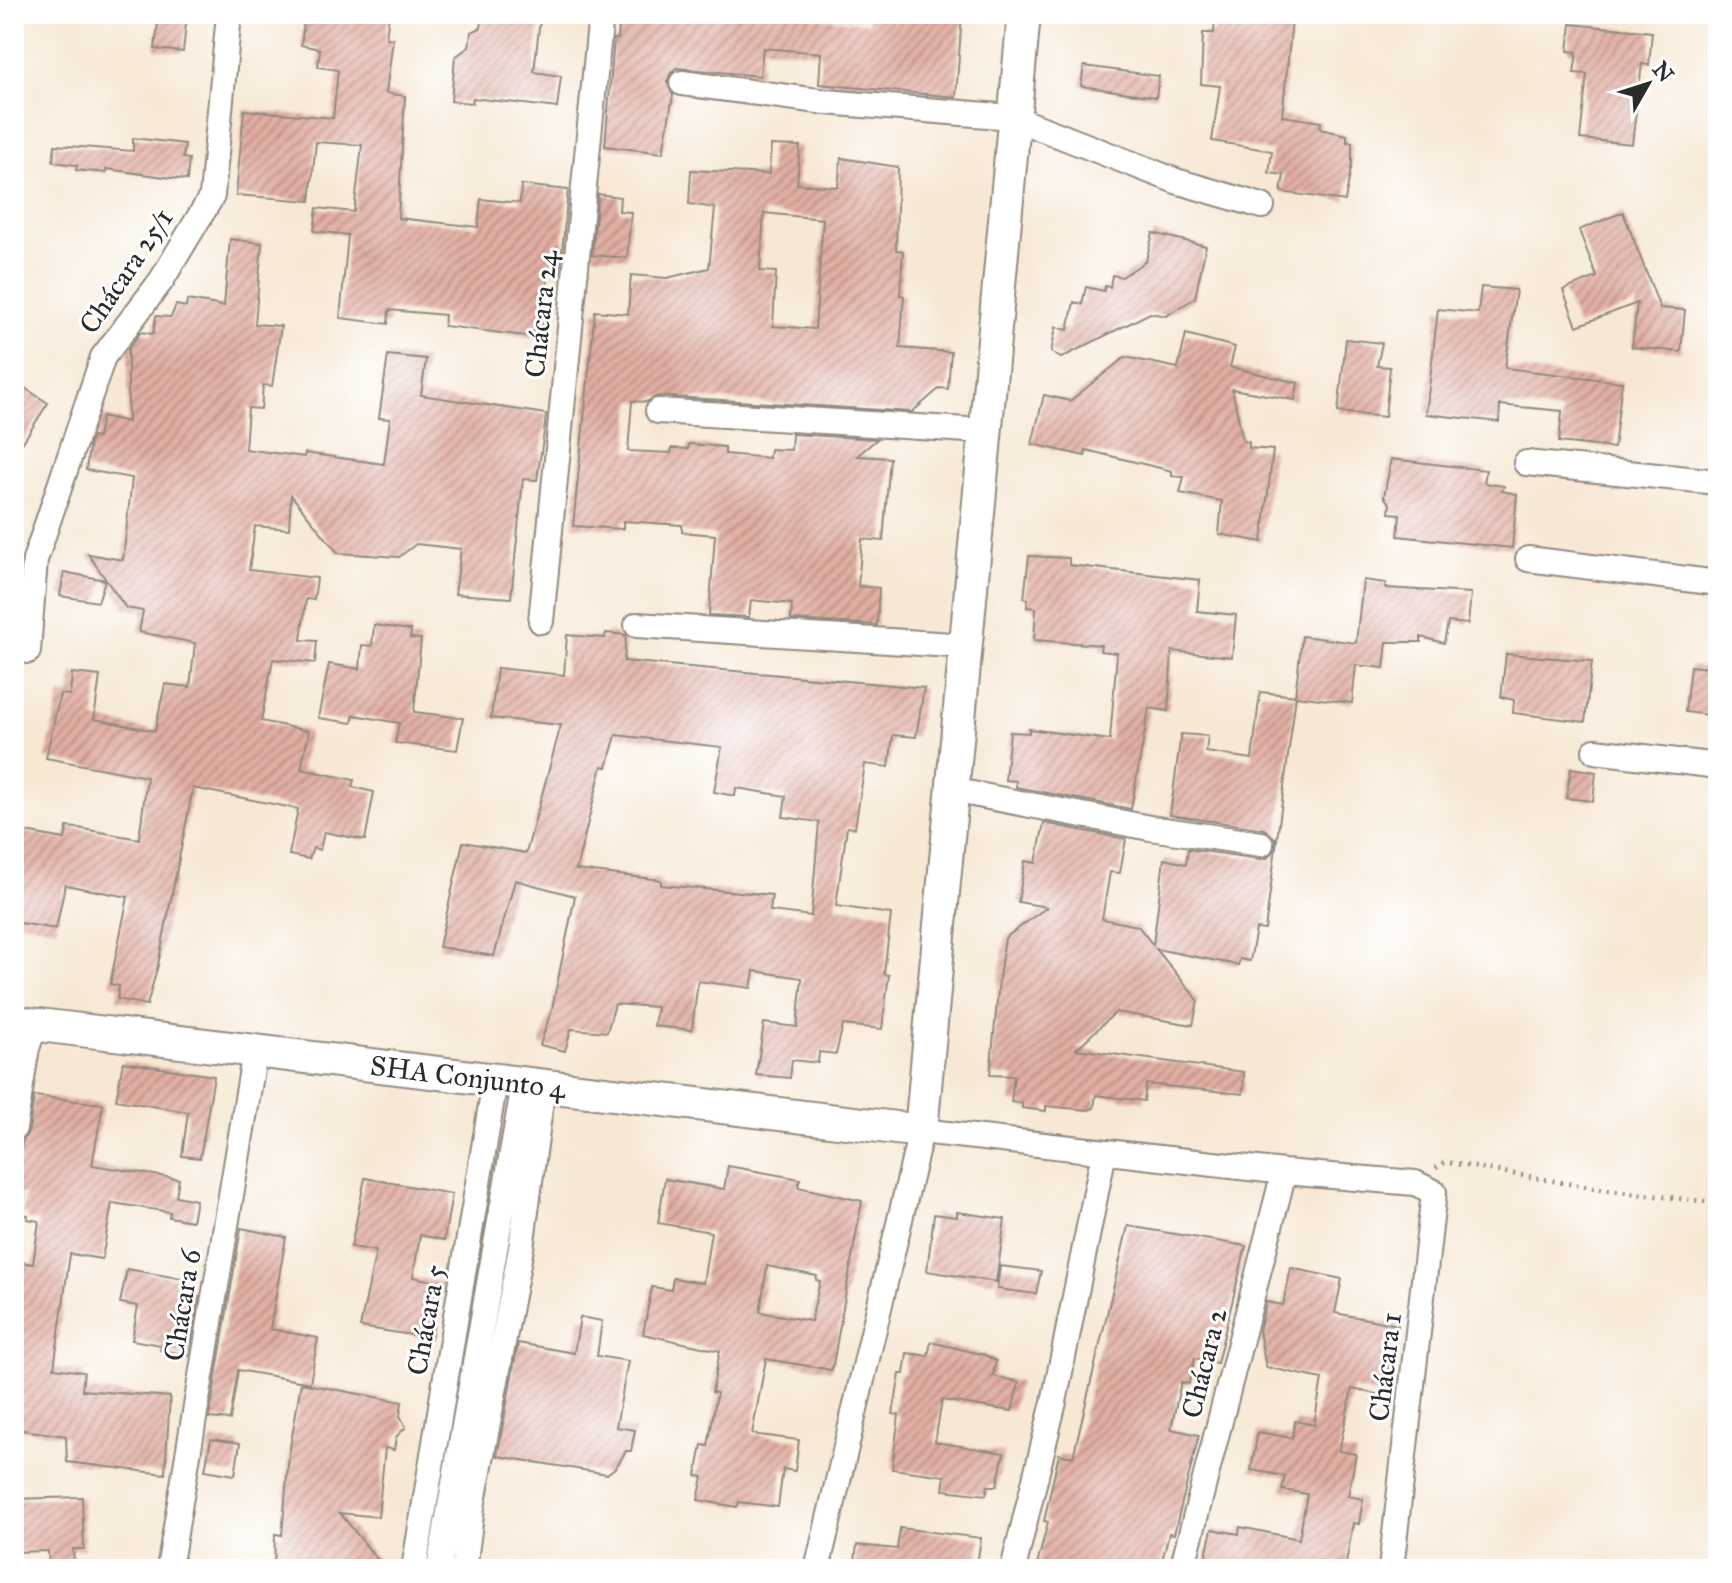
<svg xmlns="http://www.w3.org/2000/svg" width="1732" height="1583" viewBox="0 0 1732 1583" font-family="'IM FELL Great Primer',serif">
  <style>
    .building { fill: url(#building-hatch); fill-rule: evenodd }
    .lines { fill: none; stroke-linecap: round; stroke-linejoin: round }
    .street-casing { stroke: #918a80; stroke-width: 28 }
    .secondary-casing { stroke: #918a80; stroke-width: 36 }
    .path { stroke: #918a80; stroke-width: 5; stroke-dasharray: 2 6; stroke-linecap: butt }
    .street { stroke: #fff; stroke-width: 24 }
    .secondary { stroke: #fff; stroke-width: 32 }
    .labels { text-anchor: middle; dominant-baseline: central; stroke-width: 6; stroke-linejoin: round; paint-order: stroke }
    .street-label { font-size: 28px; fill: #2b2b2b; stroke: #fff }
  </style>
  <defs>
    <pattern id="building-hatch" width="6" height="6" patternUnits="userSpaceOnUse" patternTransform="scale(2)"><rect width="6" height="6" fill="#e2afa3"/><path d="M-1 1l2-2M0 6l6-6M5 7l2-2" fill="none" stroke="#b78f85"/></pattern>
  </defs>
  <rect width="100%" height="100%" fill="#fff"/>
  <filter id="ink" filterUnits="userSpaceOnUse"><feTurbulence type="fractalNoise" baseFrequency=".0125" numOctaves="2"/><feDisplacementMap in="SourceGraphic" scale="16" xChannelSelector="R" yChannelSelector="G"/><feConvolveMatrix kernelMatrix="1 2 1 2 8 2 1 2 1" color-interpolation-filters="sRGB"/></filter>
  <filter id="wash" filterUnits="userSpaceOnUse"><feTurbulence type="fractalNoise" baseFrequency=".006" numOctaves="4" result="noise"/><feDisplacementMap in="SourceGraphic" scale="32" xChannelSelector="R" yChannelSelector="G"/><feGaussianBlur stdDeviation="1.8" result="paint"/><feColorMatrix in="noise" values="0 0 0 0 0 0 0 0 0 0 0 0 0 0 0 0 0 1.4 0 .05"/><feComposite in="paint" operator="in"/></filter>
  <g filter="url(#wash)">
    <rect width="100%" height="100%" fill="#f7e8d4"/>
    <g id="blocks">
      <path class="building" d="M159 14H187L183 52 155 49Z
        M305 14H389L386 38 393 39 386 93 405 96 398 218 478 227 481 199 520 203 521 185 568 190 560 273 549 270 543 325 535 324 533 337 444 326 445 315 389 310 388 324 340 318 348 235 314 231 317 208 354 212 362 145 316 142 310 201 236 195 244 110 333 118 338 70 318 67 320 49 301 45Z
        M483 14 540 19 534 72 561 76 557 108 473 98 472 103 451 101 455 57 469 47 471 32 481 28Z
        M620 14H812L811 17 868 23V14H962L956 97 819 84 821 53 763 48 760 76 676 68 671 73 667 82 673 95 663 153 605 146 614 39H618Z
        M1215 14H1253L1252 17 1292 21 1282 116 1321 122 1320 129 1347 135V142H1352V163L1345 201 1281 192 1284 175 1269 173 1272 151 1212 141 1220 86 1201 84 1203 33H1214Z
        M1571 24 1652 32 1649 65 1642 64 1632 144 1580 139 1587 74 1574 73 1577 52 1568 51Z
        M1084 66 1159 76 1156 97 1081 86Z
        M133 138 185 144 183 158 189 159 187 180 106 169V173L76 170 77 165 53 162 55 145 133 151Z
        M771 145 800 146 797 184 838 187 841 158 898 167 896 250 903 251 900 295 904 296 900 348 951 352 948 389 940 388 912 412 658 396 646 402 632 401 628 451 671 453 672 448 688 449 689 444 725 447V454L769 458 770 449 791 450 792 434 877 439 857 456 890 458 883 541 862 539 858 586 879 588 877 625 791 620 792 604 751 600 749 617 709 615 715 535 682 532V525L623 521V529L573 526 595 311 628 314 631 275 667 278 709 268 715 208 689 204 691 170 769 174ZM764 213 823 219 815 329 773 326 776 272 760 271Z
        M598 194 620 197 619 211 631 212 627 258 592 255Z
        M1623 212 1660 308 1685 310 1681 352 1632 347 1637 303 1577 326 1563 290 1597 277 1579 230Z
        M1153 233 1206 246 1195 298 1166 316 1150 313 1061 358 1051 352 1056 327 1068 330 1074 302 1082 304 1086 287 1104 291 1105 286 1110 287 1112 275 1122 277 1146 261Z
        M230 239 262 243 255 324 281 326 272 386 263 385 261 409 248 408 245 449 304 457 305 453 384 464 390 419 379 418 388 355 426 359 421 395 546 414 545 425 537 480 523 479 511 598 455 594 461 549 416 544 399 557 338 553 291 495 289 529 255 526 249 570 317 578 314 600 306 599 301 640 317 641 315 663 273 659 261 721 309 731 301 769 354 780 352 787 374 792 365 840 324 832 320 850 313 848 309 859 289 855 298 809 193 788 158 965 147 1005 117 999 119 986 110 984 128 897 65 885 56 929 14 922V830L65 839 67 827 78 828 139 839 147 777 46 758 60 694 70 695 72 673 100 676 94 719 155 731 165 684 190 687 195 643 139 632 143 611 126 608 88 554 123 560 132 478 86 470 90 442 92 437 98 438 102 416 128 422V349L141 332 153 334 156 316 171 317 176 305 186 307 187 300 224 306Z
        M1481 287 1516 290 1505 368 1622 382 1614 448 1559 442 1562 411 1500 405 1499 422 1426 414 1438 309 1478 313Z
        M1186 334 1235 347 1230 367 1298 383 1295 400 1232 389 1243 441 1249 442V448L1273 450 1262 542 1219 534 1222 501 1180 493 1184 477 1172 476V471L1086 450 1085 456 1032 444 1044 395 1070 401 1125 357 1178 368Z
        M1346 339 1382 343 1377 366 1390 367 1385 417 1338 412Z
        M14 381 48 403 14 456Z
        M1391 459 1486 470 1484 483 1504 486 1502 491 1517 494 1512 548 1398 536 1400 514 1389 513 1390 504 1384 497Z
        M1029 556 1069 558V565L1200 580 1197 611 1236 615 1232 657 1172 651 1168 711 1149 708 1131 809 1016 787V781L1005 780 1010 732 1029 733V729L1110 740 1117 653 1100 651 1101 645 1034 640 1036 608 1027 607 1028 599 1024 598Z
        M64 572 105 580 98 602 60 596Z
        M1363 580 1386 583 1385 588 1471 593 1468 624 1448 622 1444 643 1421 637V642H1387L1384 668 1356 665 1352 703 1295 696 1302 636 1356 643Z
        M374 625 411 630 410 638 421 639 414 712 463 718 457 750 395 743 399 723 354 715 352 723 318 718 329 664 360 669 362 645 372 646Z
        M606 633 626 635 624 661 924 688 916 737 893 735 889 767 865 764 855 828 847 827 836 906 891 914 884 974 889 975 882 1029 843 1025 836 1054 819 1052 818 1063 792 1060 790 1078 756 1075 764 1023 797 1027 802 978 754 971 751 988 698 981 692 1030 654 1026 657 1007 615 1004 607 1032 571 1029 565 1051 540 1045 552 1009 575 896 515 880 494 956 439 947 463 842 526 853 561 725 491 718 497 668 564 675 567 635 605 638ZM616 735 722 747 714 792 735 796 736 788 786 796 783 817 819 822 811 916 770 911 772 895 661 885V880L576 870 602 766 607 767Z
        M1506 654 1592 661 1585 722 1513 713 1514 700 1501 697Z
        M1690 666 1718 669V716L1685 712Z
        M1260 692 1296 696 1265 930 1256 929 1250 961 1240 959 1238 965 1156 949 1198 1000 1193 1025 1116 1012 1076 1049 1244 1072 1243 1094 1146 1084 1144 1101 1096 1095 1094 1108 1088 1110 1046 1106V1111L1022 1108V1103L1011 1102 1014 1076 990 1075 1000 970 1005 938 1047 907 1018 902 1025 861 1036 863 1044 823 1126 839 1120 873 1110 872 1102 919 1138 926 1153 945 1164 859 1186 864 1188 849 1260 859 1267 858 1276 847 1275 838 1264 829 1170 815 1181 734 1208 736 1206 752 1252 759Z
        M1571 768 1596 772 1593 801 1566 798Z
        M123 1062 214 1076 200 1158 182 1156 188 1112 116 1100Z
        M34 1096 103 1104 92 1165 179 1179 176 1196 196 1200 192 1221 169 1217 170 1212 112 1203 102 1259 70 1254 54 1368 84 1372 82 1390 170 1397 165 1474 67 1462 66 1436 14 1429V1261L33 1264 39 1221 27 1219 28 1215 22 1214 25 1195 14 1193 22 1143 29 1130Z
        M728 1166 800 1179 798 1187 862 1201 832 1370 766 1359 752 1434 799 1440 795 1471 783 1469 778 1507 739 1502 737 1507 698 1500 703 1477 696 1476 702 1445 708 1446 717 1393 712 1392 720 1351 643 1334 652 1287 671 1290 673 1278 703 1283 711 1232 658 1223 665 1179 724 1189ZM767 1266 817 1276 816 1280 820 1281 811 1321 760 1312Z
        M365 1178 452 1194 444 1240 420 1235 413 1277 443 1283 431 1338 360 1327 376 1251 351 1247Z
        M957 1212 1005 1219 996 1282 927 1271 934 1214 957 1217Z
        M1128 1226 1246 1246 1217 1363 1195 1358 1189 1384 1181 1382 1171 1429 1199 1435 1174 1534 1169 1533 1160 1569H1036L1048 1522 1044 1521 1059 1454 1073 1457Z
        M241 1228 286 1237 270 1329 318 1338 310 1383 238 1370 230 1420 209 1418Z
        M1000 1266 1041 1271 1036 1294 997 1289Z
        M1291 1268 1342 1279 1335 1313 1398 1325 1381 1395 1352 1389 1339 1451 1356 1454 1348 1496 1363 1499 1359 1524 1353 1523 1345 1569H1203L1212 1529 1239 1534 1240 1527 1299 1539 1307 1494 1282 1490 1285 1476 1251 1470 1258 1432 1292 1438 1295 1421 1314 1425 1322 1379 1266 1367 1259 1331 1266 1302 1283 1305Z
        M127 1269 184 1279 183 1295 199 1297 189 1355 160 1350 161 1345 132 1340 138 1306 120 1303Z
        M580 1317 602 1321 597 1356 628 1361 616 1427 635 1430 631 1451H626L616 1467 607 1474 497 1456 518 1343 574 1353Z
        M931 1342 985 1355 996 1361 993 1376 1019 1382 1012 1411 942 1400 935 1442 1004 1453 997 1486H988L986 1495 943 1490 945 1476 892 1469 899 1415 893 1414 900 1374H904L907 1353 928 1356Z
        M301 1383 402 1402 400 1416 406 1427 396 1437 394 1450 385 1448 378 1517 340 1513 385 1569H274L275 1534 282 1535 289 1454Z
        M211 1439 240 1443 235 1475 205 1470Z
        M82 1497 84 1549H73L74 1567H49L48 1551 14 1552V1499Z
        M900 1528 981 1538 977 1565 965 1564V1569H854L857 1545 897 1549Z"/>
    </g>
  </g>
  <g filter="url(#ink)">
    <use href="#blocks" fill-opacity="0" stroke="#918a80" stroke-width="2"/>
    <g class="lines">
      <g class="street-casing">
        <path id="street" d="M682 83 826 102 1012 117 1176 181 1262 206
          M658 411 984 431
          M1526 463 1718 482
          M1528 559 1718 583
          M541 621 601 14
          M637 625 968 646
          M28 651 35 560 103 357 161 281 212 196 229 14
          M1595 751 1718 766
          M952 790 1150 828 1261 844
          M14 1128 27 1048 35 1025
          M818 1565 921 1131 1284 1172 1415 1183 1434 1192 1391 1569
          M169 1569 255 1051
          M414 1569 495 1081
          M439 1569 524 1084
          M464 1569 472 1507 521 1248 543 1086
          M1013 1569 1054 1402 1104 1152
          M1182 1569 1284 1172"/>
      </g>
      <g class="secondary-casing">
        <path id="secondary" d="M14 1022 921 1131 1024 14"/>
      </g>
      <path class="path" d="M1436 1168 1445 1162 1605 1190 1718 1203"/>
      <use href="#street" class="street"/>
      <use href="#secondary" class="secondary"/>
    </g>
  </g>
  <g class="labels">
    <g class="street-label">
      <text transform="translate(126 271) rotate(-56)">Chácara 25/1</text>
      <text transform="translate(541 314) rotate(-84)">Chácara 24</text>
      <text transform="translate(468 1077) rotate(7)">SHA Conjunto 4</text>
      <text transform="translate(182 1305) rotate(-81)">Chácara 6</text>
      <text transform="translate(426 1320) rotate(-80)">Chácara 5</text>
      <text transform="translate(1204 1363) rotate(-76)">Chácara 2</text>
      <text transform="translate(1385 1367) rotate(-83)">Chácara 1</text>
    </g>
  </g>
  <rect width="1732" height="1583" fill="none" stroke="#fff" stroke-width="48"/>
  <g transform="translate(1648 84) rotate(51)" stroke="#ffffff" stroke-width="6" paint-order="stroke">
  <path d="M0-6L14 30L0 20L-14 30Z" fill="#2b2b2b"/>
  <text y="-12" font-size="22" font-weight="bold" text-anchor="middle" fill="#2b2b2b">N</text>
  </g>
</svg>
